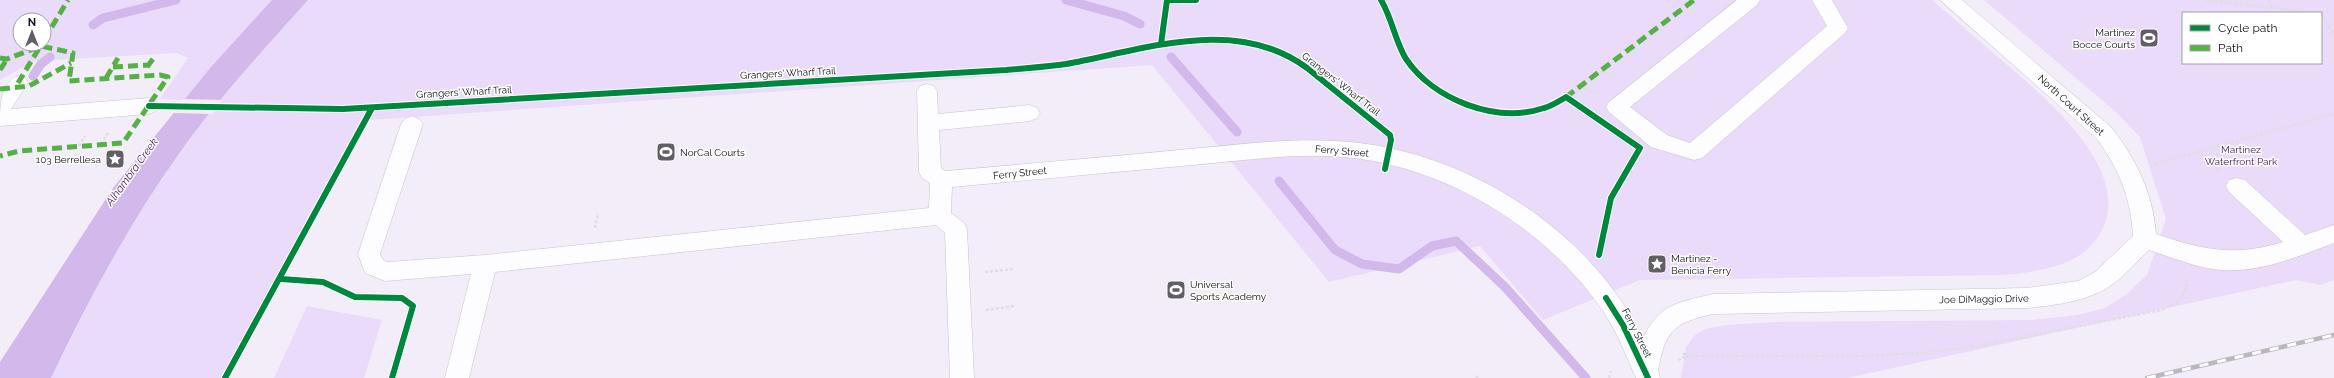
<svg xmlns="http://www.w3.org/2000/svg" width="2334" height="378" viewBox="0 0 2334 378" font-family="Raleway,sans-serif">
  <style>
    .green { fill: #ebdbfb; fill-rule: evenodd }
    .water { fill: #d2b8eb }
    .pier { fill: #f2edf8 }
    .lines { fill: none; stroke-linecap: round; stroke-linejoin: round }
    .stream { stroke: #d2b8eb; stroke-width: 9 }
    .minor-casing { stroke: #c8c4cd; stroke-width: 1 }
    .path { stroke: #dfdee1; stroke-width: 2.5; stroke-dasharray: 3 2; stroke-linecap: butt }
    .minor { fill: #fdfcfe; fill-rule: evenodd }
    .rail-casing { stroke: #bab8bc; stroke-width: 4.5 }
    .rail { stroke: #fff; stroke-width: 3; stroke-dasharray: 9; stroke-linecap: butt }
    .quiet { stroke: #55b145; stroke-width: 5; stroke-dasharray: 10 5; stroke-linecap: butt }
    .cycleway-casing { stroke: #fff; stroke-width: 8 }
    .cycleway { stroke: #00873e; stroke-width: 6 }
    .labels { text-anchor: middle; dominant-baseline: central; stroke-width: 3; stroke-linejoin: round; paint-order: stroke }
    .poi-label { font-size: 10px; fill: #141118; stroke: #fff; text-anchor: start }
    .street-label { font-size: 10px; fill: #141118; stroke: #fff }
    .park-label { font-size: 10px; fill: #441464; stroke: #fff }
    .water-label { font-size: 11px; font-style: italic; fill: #4e2070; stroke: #fff }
  </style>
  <rect width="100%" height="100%" fill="#f2edf8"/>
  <path class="green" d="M0 0H1932C1954 19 1976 38 1998 57 2039 92 2134 168 2102 230 2082 268 2040 271 2002 275L1640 280 1543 320 1480 246 1329 282 1152 65 370 120 225 378H51L118 246 177 155 218 102 160 99 188 58 177 53 34 61 0 80ZM20 20H44V44H20Z
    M1984 0H2334V280L2320 285 2296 280 1847 378H1681L1686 347 1695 335 1706 329 1727 325 1773 322 2030 320 2078 315 2105 308 2127 294 2147 275 2166 219 2140 137 2116 112ZM2183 13H2321V63H2183Z
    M307 306 382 320 364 378H274Z"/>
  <path class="water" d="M272 0H308C263 50 217 100 178 155 128 225 88 301 51 378H0V362L113 188 211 67Z"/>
  <path class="pier" d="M183 99 222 100 212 114 172 113Z"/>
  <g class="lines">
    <path class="stream" d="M1066 0 1124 16 1140 24
      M93 25 103 18 176 0
      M1171 57 1237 132
      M33 76 41 64 50 57
      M1279 181 1335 250 1362 264 1399 269 1432 246 1456 241 1505 287 1586 378"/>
    <g class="minor-casing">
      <path id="minor" d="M1737 0H1760L1757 5 1630 107 1667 135 1690 143 1827 26 1812 0H1832L1848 28 1845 33 1702 158 1694 160 1651 147 1609 112 1606 107 1609 102Z
        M1940 0H1962L2111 127C2136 159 2153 193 2156 234 2203 250 2234 257 2283 242L2229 192 2226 186 2229 180 2237 178 2245 180 2305 235 2334 225V243C2294 258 2251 277 2207 268 2187 264 2168 256 2149 250 2137 261 2124 277 2110 286 2086 302 2055 305 2027 308L1713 314C1684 321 1668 325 1661 357 1659 365 1657 370 1660 378H1636C1626 355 1617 332 1603 311 1549 232 1456 173 1361 159 1306 151 1249 160 1193 165 1113 172 1032 180 952 187L951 213 964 223 967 229 974 378H950L945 233 936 225 495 272 469 378H445L471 274 385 281 365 273 358 254 401 124 405 119 412 116 419 119 423 124 380 254 383 260 387 262 485 255 929 208 930 183 922 178 919 172 917 91 920 86 927 84 934 86 937 91 938 114 1030 105 1037 108 1040 113 1037 118 1030 121 939 130 941 168 945 171C1026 164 1107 157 1189 149 1245 144 1303 136 1359 143 1475 157 1591 233 1643 338 1659 304 1679 302 1713 294L2027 288 2078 281 2095 272 2133 236C2131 198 2119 169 2097 139Z
        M18 76 25 78 28 83 11 109 149 98 156 101 159 106 156 111 149 114 0 126C0 107 0 82 18 76Z"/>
    </g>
    <path class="path" d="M2205 0 2318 13
      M2268 0 2272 8
      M2321 13 2334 36
      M1600 71 1615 76
      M1579 87 1596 92
      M101 144 108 133
      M79 146 85 136
      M2198 151 2219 170
      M2154 164 2334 114
      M595 228 598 213
      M985 272 1013 269
      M986 310 1015 306
      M1686 356H1866L1923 353 1989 344 2161 310C2177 304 2186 297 2187 280
      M1678 360 1686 356 1683 353
      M1476 376 1478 378
      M1609 378 1611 371"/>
    <use href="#minor" class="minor"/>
    <g class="rail-casing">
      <path id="rail" d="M2147 378 2334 335"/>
    </g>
    <use href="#rail" class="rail"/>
    <path class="quiet" d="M44 40 68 0
      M0 58 7 59 41 46 73 53 69 81 160 75 168 77 123 143 19 151 0 156
      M113 67 149 65
      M147 67 155 56
      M0 70 7 59
      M106 78 118 58
      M18 83 41 45
      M0 89 29 86 71 63
      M1566 97 1694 0"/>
    <g class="cycleway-casing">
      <path id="cycleway" d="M1381 0C1392 18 1395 41 1406 59 1434 100 1496 124 1544 108 1552 106 1559 101 1566 97L1640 148 1611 198 1599 255
        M1161 44 1167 0H1196
        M149 106 343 109 1006 70C1026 68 1046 67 1066 64 1144 50 1236 15 1307 68L1390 135 1391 140 1385 169
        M281 279 323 282 355 297 402 298 413 306 392 378
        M1606 298 1623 325 1648 378
        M225 378 372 108"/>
    </g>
    <use href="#cycleway" class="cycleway"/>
  </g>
  <defs>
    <g id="stadium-square" transform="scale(1)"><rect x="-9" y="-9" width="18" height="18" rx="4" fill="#625e66" stroke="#fff"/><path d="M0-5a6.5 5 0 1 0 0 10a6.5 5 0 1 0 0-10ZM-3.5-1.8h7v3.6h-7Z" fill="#fff"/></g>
    <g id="sight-square" transform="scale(1)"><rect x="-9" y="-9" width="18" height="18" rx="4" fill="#625e66" stroke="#fff"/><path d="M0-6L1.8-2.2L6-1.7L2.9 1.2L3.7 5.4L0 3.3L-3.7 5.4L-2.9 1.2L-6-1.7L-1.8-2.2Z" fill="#fff"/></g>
  </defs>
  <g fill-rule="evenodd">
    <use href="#stadium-square" x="2149" y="38"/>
    <use href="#stadium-square" x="666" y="152"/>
    <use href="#sight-square" x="115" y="159"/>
    <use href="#sight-square" x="1657" y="264"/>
    <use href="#stadium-square" x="1176" y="290"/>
  </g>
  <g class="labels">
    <g class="poi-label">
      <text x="2135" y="32" text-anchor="end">Martinez<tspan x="2135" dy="12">Bocce Courts</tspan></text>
      <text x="680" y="152">NorCal Courts</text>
      <text x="101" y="159" text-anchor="end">103 Berrellesa</text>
      <text x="1671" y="258">Martinez -<tspan x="1671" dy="12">Benicia Ferry</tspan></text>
      <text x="1190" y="284">Universal<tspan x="1190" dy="12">Sports Academy</tspan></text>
    </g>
    <g class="street-label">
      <text transform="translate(788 73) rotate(-3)">Grangers' Wharf Trail</text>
      <text transform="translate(1341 84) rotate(38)">Grangers' Wharf Trail</text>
      <text transform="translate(464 92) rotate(-3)">Grangers' Wharf Trail</text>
      <text transform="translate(2071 105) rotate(42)">North Court Street</text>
      <text transform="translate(1342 151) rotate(5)">Ferry Street</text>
      <text transform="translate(1020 173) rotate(-6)">Ferry Street</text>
      <text transform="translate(1984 299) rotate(-1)">Joe DiMaggio Drive</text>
      <text transform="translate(1637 333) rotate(63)">Ferry Street</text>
    </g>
    <g class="park-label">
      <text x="2241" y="149">Martinez<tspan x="2241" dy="12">Waterfront Park</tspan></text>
    </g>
    <g class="water-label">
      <text transform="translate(132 172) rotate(-54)">Alhambra Creek</text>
    </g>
  </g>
  <rect x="2182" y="12" width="140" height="52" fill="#ffffff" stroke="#a1a0a3"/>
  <rect x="2190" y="25" width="20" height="6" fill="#00873e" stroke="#a1a0a3"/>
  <text x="2218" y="32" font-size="12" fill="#141118">Cycle path</text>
  <rect x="2190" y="45" width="20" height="6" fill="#55b145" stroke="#a1a0a3"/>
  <text x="2218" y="52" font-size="12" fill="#141118">Path</text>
  <g transform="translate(32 32)"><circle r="19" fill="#ffffff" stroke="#a1a0a3"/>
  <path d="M0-3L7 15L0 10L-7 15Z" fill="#625e66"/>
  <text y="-6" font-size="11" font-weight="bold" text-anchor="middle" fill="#141118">N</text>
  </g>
</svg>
